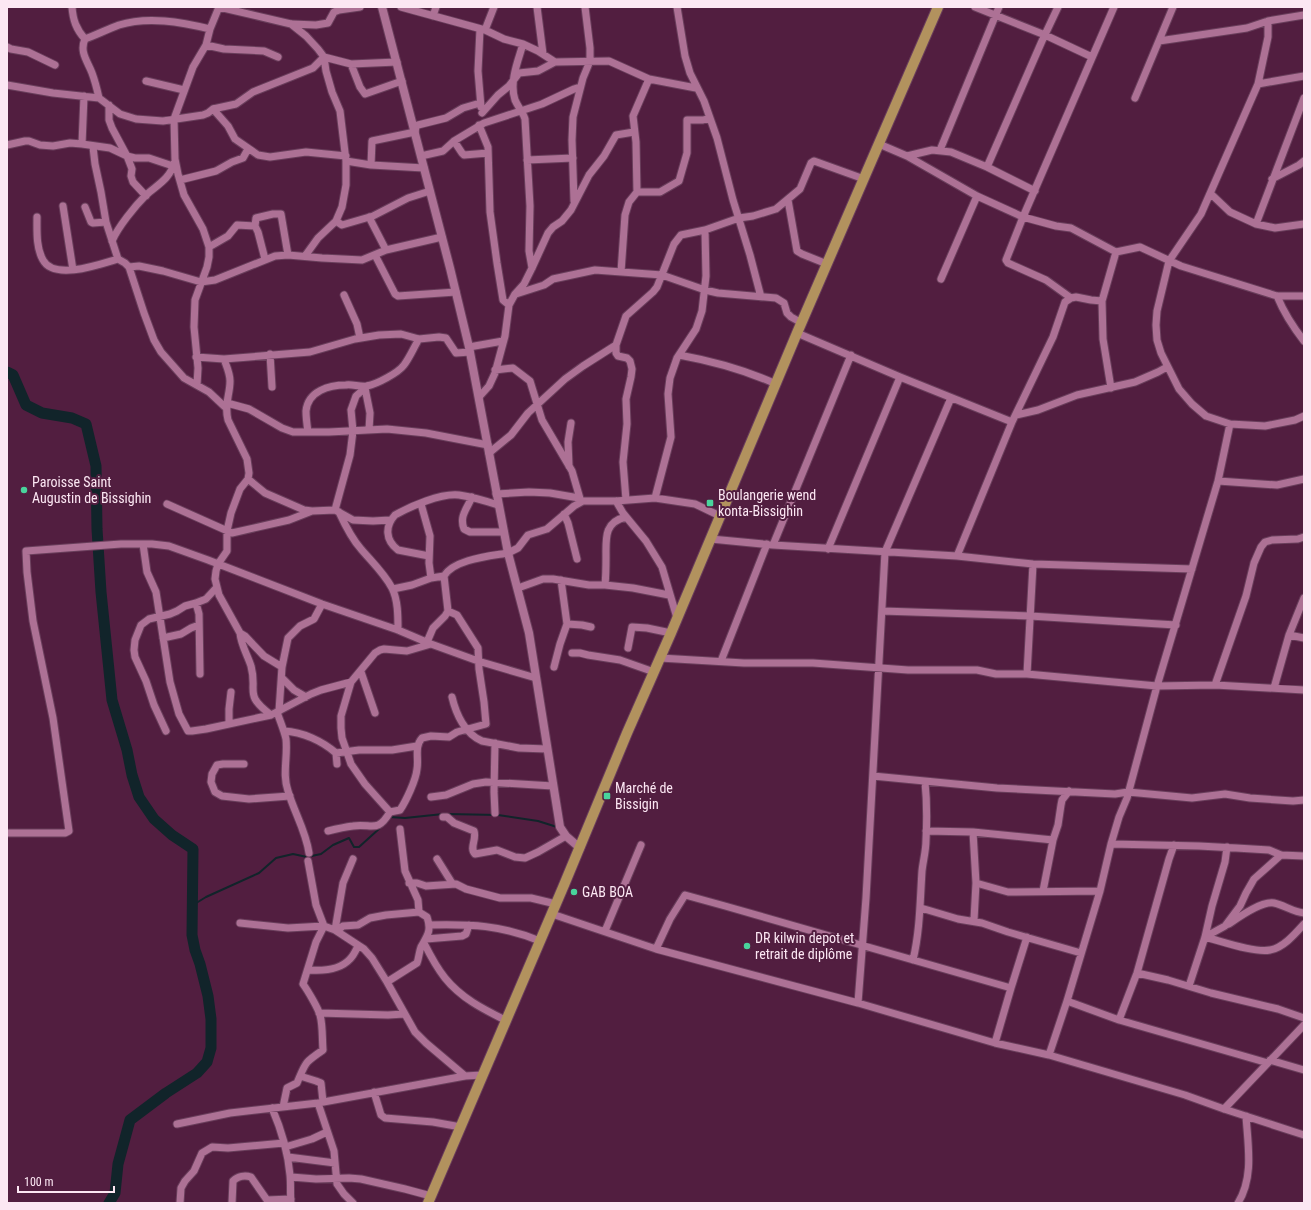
<svg xmlns="http://www.w3.org/2000/svg" width="1311" height="1210" viewBox="0 0 1311 1210" font-family="'Roboto Condensed',sans-serif">
  <style>
    .lines { fill: none; stroke-linecap: round; stroke-linejoin: round }
    .stream { stroke: #11242a; stroke-width: 2 }
    .river { stroke: #11242a; stroke-width: 11 }
    .minor-casing { stroke: #693e5b; stroke-width: 9 }
    .tertiary-casing { stroke: #693e5b; stroke-width: 10 }
    .primary-casing { stroke: #693e5b; stroke-width: 12 }
    .minor { stroke: #ad7195; stroke-width: 7 }
    .tertiary { stroke: #ad7195; stroke-width: 8 }
    .primary { stroke: #b2925e; stroke-width: 10 }
    .poi-dot { fill: #49d49c; stroke: #521e40; stroke-width: 1.5 }
    .labels { text-anchor: middle; dominant-baseline: central; stroke-width: 4; stroke-linejoin: round; paint-order: stroke }
    .poi-label { font-size: 14px; fill: #fce7f3; stroke: #521e40; text-anchor: start }
  </style>
  <rect width="100%" height="100%" fill="#521e40"/>
  <g class="lines">
    <path class="stream" d="M447 814 498 815 538 821 557 827
      M389 817 405 818 443 814
      M193 905 206 897 259 873 276 858 293 854 307 857 321 854 333 845 349 838 354 847H359L380 828"/>
    <path class="river" d="M7 372 13 375 26 405 42 413 72 418 86 424 96 466 97 529 101 592 112 700 127 750 132 775 139 797 154 819 172 835 193 849 192 935 195 950 200 964 208 996 211 1019V1048L207 1062 197 1073 166 1093 130 1120 118 1164 115 1193 109 1203"/>
    <g class="minor-casing">
      <path id="minor" d="M72 7C73 20 76 29 85 39
        M219 7 291 24 306 36 318 49 324 57 326 71 332 92 340 111 346 161V185L342 207 336 221 318 238 305 256
        M401 7 485 30 504 39 523 44 538 51 555 62 609 61 649 79 696 88
        M537 7 543 54
        M677 7 685 56 690 73 704 101 717 138 733 200 750 255 761 297
        M975 7 1045 35 1092 57
        M433 16 436 7
        M1268 21V37L1258 84 1201 214 1169 261 1157 311 1156 325 1157 340 1161 353 1179 389 1192 404 1206 416 1230 424 1265 426 1295 420 1304 416
        M292 24 316 25 328 23 334 12 339 10 360 7
        M480 29 478 71 481 107
        M485 30 494 7
        M1159 41 1247 28 1268 21 1304 15
        M523 44C518 61 509 82 515 100 518 107 523 112 525 119L530 206 529 251 532 268
        M206 45 224 49 264 51 278 57
        M7 47 11 49 28 52 55 65
        M324 57 351 64 397 62
        M351 64 360 87 365 94 402 81
        M146 81 184 90
        M1258 84 1304 76
        M7 85 53 93 99 98 120 114 136 119 163 121 203 115 208 113 213 109 236 104 253 92 313 68 324 57
        M99 98C97 89 95 81 92 73 88 62 79 52 85 39 96 35 108 29 119 25 148 16 181 22 210 29
        M1135 98 1173 7
        M109 105V120L112 128 127 156 132 169 131 176 133 182 146 196
        M213 109 228 126 235 139 258 155 270 157 306 152 346 156
        M482 113 498 95 509 86 519 73 538 71 555 62
        M479 125 488 147 490 212 497 263 503 300 509 305
        M454 141 462 153 464 155 488 153
        M82 144 84 96
        M879 144 907 156 977 196 1023 217 1056 226 1071 228 1116 252 1140 247 1181 266 1277 296H1304
        M7 145 25 141H29L40 145 53 146 70 143 82 144 110 148 127 156 135 158H149L173 166
        M93 147 95 164 101 192 106 222 118 259 125 263 129 267 144 313 154 340 161 352 184 378 209 392 225 407
        M940 150 999 7
        M421 156 443 151 454 141 484 123 542 104 574 89 580 87
        M907 156 932 150 951 152 987 167 1035 191
        M527 160 573 158
        M346 161 371 165 424 168
        M371 165 372 141 415 132 416 127 418 125 446 118 463 108 480 103
        M987 167 1042 41 1058 7
        M1272 179 1299 165 1304 161
        M180 180 216 171 232 162 243 158 248 149
        M637 192 636 142 633 116 649 79
        M1211 194 1230 212 1256 224 1275 228 1304 224
        M788 200 797 251 802 254 827 264
        M574 201 572 140 573 117 583 78 590 61V48L585 7
        M63 206 73 270
        M85 207 91 222 93 223 106 222
        M37 217C37 231 36 248 43 260 54 281 101 264 118 259
        M369 217 386 250
        M336 221 342 225 373 216 408 198 430 191
        M1256 224 1304 98
        M255 226 256 218 273 214H281L288 255
        M112 241C118 227 135 206 146 195 157 185 170 179 174 163
        M209 247 228 236 237 225 255 226 258 232 265 259
        M375 255 395 294 398 296 456 292
        M129 267 139 266 163 271 201 282 215 280 275 256 288 255 322 258 362 260 386 250 442 237
        M621 272 625 215 629 202 637 192H660L679 181 687 153V120H703L710 118
        M941 279 977 196
        M516 294 544 285 553 279 595 270 662 275 705 290 718 293 776 298 784 303 787 313 791 317 802 323
        M344 295 357 324 360 338
        M1277 296C1284 313 1293 327 1304 341
        M1071 298 1046 280 1008 263 1006 260 1023 217 1114 7
        M797 333 900 377 1012 422
        M616 345V353L618 356 627 358 630 361 632 369 631 377 626 399 627 424 623 462 626 500
        M469 347 503 341
        M270 354 272 387
        M679 355C712 361 745 370 776 384
        M196 357 224 359 310 352 355 339 379 335 401 334 419 339 439 337 446 338 456 353 470 352
        M495 370 513 368 530 381 542 420 572 471 581 502
        M197 385 198 368 194 327 195 300 207 267 209 257V247L203 229 184 195 178 174 175 159 174 119 193 67 206 45 210 29 219 7
        M367 386 365 388 370 413 369 430
        M1111 388 1103 339 1102 301 1116 252
        M479 397 489 386 495 373 505 336 509 305 515 294 524 284 532 268 548 233 553 227 562 221 571 210 589 175 604 156 616 135 634 132
        M227 403 249 409 282 428 293 432H329L387 429 426 433 488 445
        M1016 415 1038 410 1077 395 1135 382 1158 372 1167 367
        M308 432C307 425 306 418 306 411 308 391 329 385 346 385 352 384 360 387 367 386 377 384 398 373 404 365 410 357 414 347 419 339
        M489 453 511 435 528 413 565 379 583 366 616 345 626 316 653 292 657 287 674 244 681 235 705 230 739 218 753 216 776 209 800 189 811 163 814 161 864 179
        M569 466 568 442 571 423
        M248 479 265 493 304 510 312 511 335 510 353 520 373 521 390 520
        M1218 481 1277 485 1304 479
        M496 494 529 492 550 493 579 498
        M472 497C467 509 459 516 464 529L470 532H504
        M655 498 671 437 668 394 670 378 677 358 696 329 702 311 706 276 705 230
        M616 501 623 513 646 541 662 567 677 618
        M167 504 232 533 289 520 312 511
        M421 504 430 536 429 563 431 578
        M335 510 350 455 353 431 351 410 356 396 365 388
        M339 512C345 525 352 539 361 549 372 562 384 573 392 588 398 600 398 616 398 630
        M564 514 568 523 577 559
        M711 539 773 545 957 556 1033 564 1192 569
        M143 544 147 572 156 592 170 682 179 714 188 731H192L206 729 271 715 311 694 321 690 351 682
        M773 545 851 355
        M828 549 900 377
        M429 556 398 550C385 540 385 526 395 515 411 506 441 493 459 495 473 497 486 501 498 505
        M957 556 1012 422 1053 337 1065 302 1071 298 1076 297 1091 300 1102 301
        M605 585C606 575 606 566 606 557 606 538 604 522 626 517
        M217 587 219 595 240 633 245 636 264 656 282 667
        M518 588 543 579H553L589 585H605L633 588 669 595
        M393 589 412 585 431 578 444 576C454 559 491 556 508 553L518 548 528 535 547 529 574 506 583 501H616L655 498 695 504 720 516
        M196 603 199 614 200 674
        M882 611 1030 616 1176 625
        M567 624 582 625 591 627
        M240 633C241 645 247 654 251 666 258 692 243 694 271 715
        M1289 635 1304 638
        M163 638 181 634 191 628 199 625
        M427 642 433 628 445 616 448 611 444 576
        M628 648 632 627 647 628 671 633
        M572 653H580L588 655 620 660 654 672
        M660 658 744 663H813L908 670H977L996 674H1027L1157 686 1215 685 1304 690
        M721 661 767 544
        M554 667 560 644 567 624 561 580
        M361 672 375 713
        M1027 674 1033 564
        M282 678 294 690 306 697
        M1215 685 1246 596 1254 563 1261 547 1265 542 1272 540 1298 539 1304 537
        M1274 688 1289 635 1304 598
        M452 697C456 714 465 734 482 741L519 748 547 749
        M279 711 282 667 288 638 300 626 314 619 322 604
        M277 712C280 721 284 730 286 739 288 757 282 774 288 791 294 812 306 831 309 853
        M229 724V709L231 692
        M166 731 154 705 146 681 135 657 134 650 135 640 141 625 149 619 170 614 177 611 185 606 196 603 206 599 217 587 215 579 216 571 218 564 227 551V531L231 513 240 489 248 479 249 473 247 459 228 420C224 404 230 395 230 381 230 373 226 365 224 359
        M284 731C303 732 322 741 336 753L337 764
        M495 743 494 792 495 813
        M336 753 359 750H392L417 746
        M244 764H223L217 765 212 774 211 782 215 792 222 796 249 799 290 796
        M873 776 997 788 1115 794 1128 792 1192 798 1225 794 1250 798 1293 801 1304 800
        M431 797 446 795 473 784 486 782 553 786
        M390 812 365 784 351 764 342 738 341 728V716L351 682 375 653 380 650 384 649 407 651 431 644
        M443 817H447L454 823 474 831C477 839 469 848 475 854L497 850 515 857 525 858 538 852 566 836
        M400 829 405 871 418 900 419 912
        M328 831C336 829 345 827 353 826 372 823 377 834 390 812L400 810C406 801 416 780 417 769 419 758 414 747 422 738L431 736 449 737 457 732 486 724 484 702 479 669 478 648 457 615 448 611
        M926 831 973 832 1053 840
        M973 832 976 883
        M7 833H65L69 831 53 718 33 621 27 572 26 551 121 544H152L169 546 208 560 322 604 398 630 431 644 478 661 536 678
        M1111 844 1199 846 1236 848 1269 850 1281 855 1304 856
        M437 859 452 883
        M409 883H417L426 886 456 884 466 889 500 898H531L556 904
        M1043 891 1053 840 1058 825 1061 805 1062 800 1069 791
        M921 908 958 919 982 923 1008 932 1081 953
        M552 914 656 949 858 1003 995 1043 1049 1055 1185 1095 1224 1109 1304 1135
        M974 920 976 883 1008 892 1100 891
        M240 923 288 928 324 926 335 930 364 949 372 958 387 982 415 1032 426 1043 465 1076
        M1229 924C1239 917 1261 901 1274 903 1284 905 1293 912 1304 913
        M429 925C472 924 500 925 540 941
        M335 930 343 883 353 859
        M337 931 343 926 358 925 370 918 386 915 419 912 427 917C432 931 427 936 421 947 419 952 419 958 417 963L387 982
        M605 931 641 845
        M1205 937 1225 926 1240 906 1246 893 1254 879 1281 855
        M1205 937C1221 941 1254 953 1270 950 1283 948 1295 934 1304 924
        M426 939 462 936 466 934 469 925
        M424 943C430 955 437 968 445 978 461 998 483 1009 505 1020
        M656 949 670 919 685 895 725 906 1011 988 995 1043
        M913 960C920 931 920 901 922 871 923 861 926 851 926 840 927 821 927 801 925 782
        M308 970C321 971 340 970 350 959 354 955 356 950 358 946
        M1137 973 1168 980 1211 993 1278 1009 1304 1018
        M1189 986 1205 937 1212 906 1225 862 1227 847
        M1011 988 1027 937
        M1067 1001 1119 1020 1268 1063
        M858 1003 866 898 885 552 951 398
        M319 1013 388 1015 404 1014
        M1119 1020 1137 973 1169 859 1174 845
        M1049 1055 1067 1001 1100 891 1111 844 1119 817 1127 798 1157 686 1218 481 1230 424
        M1270 1060 1304 1070
        M300 1076 316 1081 321 1083 323 1102
        M374 1092 381 1115 385 1118 433 1122 461 1127
        M318 1103 334 1151 337 1184 344 1194 353 1203
        M283 1107 287 1088 297 1083C306 1062 304 1063 323 1050 322 1038 323 1026 320 1015 318 1008 308 991 303 984L316 942 324 926 316 905 308 861
        M272 1108C281 1129 288 1152 290 1175 291 1184 290 1194 291 1203
        M1224 1109 1304 1025
        M177 1124 230 1113 318 1103 465 1076 482 1075
        M285 1147 312 1139 327 1132
        M288 1157 335 1163
        M291 1177 316 1179 349 1178 361 1179 405 1189 431 1196
        M180 1203 181 1188 185 1181 194 1171 202 1153 212 1147 228 1148 284 1143
        M232 1203 233 1181C238 1176 245 1175 251 1177L267 1200 291 1199
        M1238 1203C1254 1177 1248 1146 1246 1116"/>
    </g>
    <g class="tertiary-casing">
      <path id="tertiary" d="M382 7 450 268 469 347 508 553 529 633 560 827 566 836 580 848"/>
    </g>
    <g class="primary-casing">
      <path id="primary" d="M428 1203 564 885 627 733 671 633 797 333 938 7"/>
    </g>
    <use href="#minor" class="minor"/>
    <use href="#tertiary" class="tertiary"/>
    <use href="#primary" class="primary"/>
  </g>
  <g class="poi-dot">
    <circle cx="24" cy="490" r="4"/>
    <rect x="706" y="499" width="8" height="8" rx="2"/>
    <rect x="603" y="792" width="8" height="8" rx="2"/>
    <circle cx="574" cy="892" r="4"/>
    <circle cx="747" cy="946" r="4"/>
  </g>
  <g class="labels">
    <g class="poi-label">
      <text x="32" y="482">Paroisse Saint<tspan x="32" dy="16">Augustin de Bissighin</tspan></text>
      <text x="718" y="495">Boulangerie wend<tspan x="718" dy="16">konta-Bissighin</tspan></text>
      <text x="615" y="788">Marché de<tspan x="615" dy="16">Bissigin</tspan></text>
      <text x="582" y="892">GAB BOA</text>
      <text x="755" y="938">DR kilwin depot et<tspan x="755" dy="16">retrait de diplôme</tspan></text>
    </g>
  </g>
  <rect width="1311" height="1210" fill="none" stroke="#fce7f3" stroke-width="16"/>
  <path d="M18 1186v6h96v-6" fill="none" stroke="#fce7f3" stroke-width="2"/>
  <text x="24" y="1186" font-size="12" fill="#fce7f3" stroke="#521e40" stroke-width="3" paint-order="stroke">100 m</text>
</svg>
